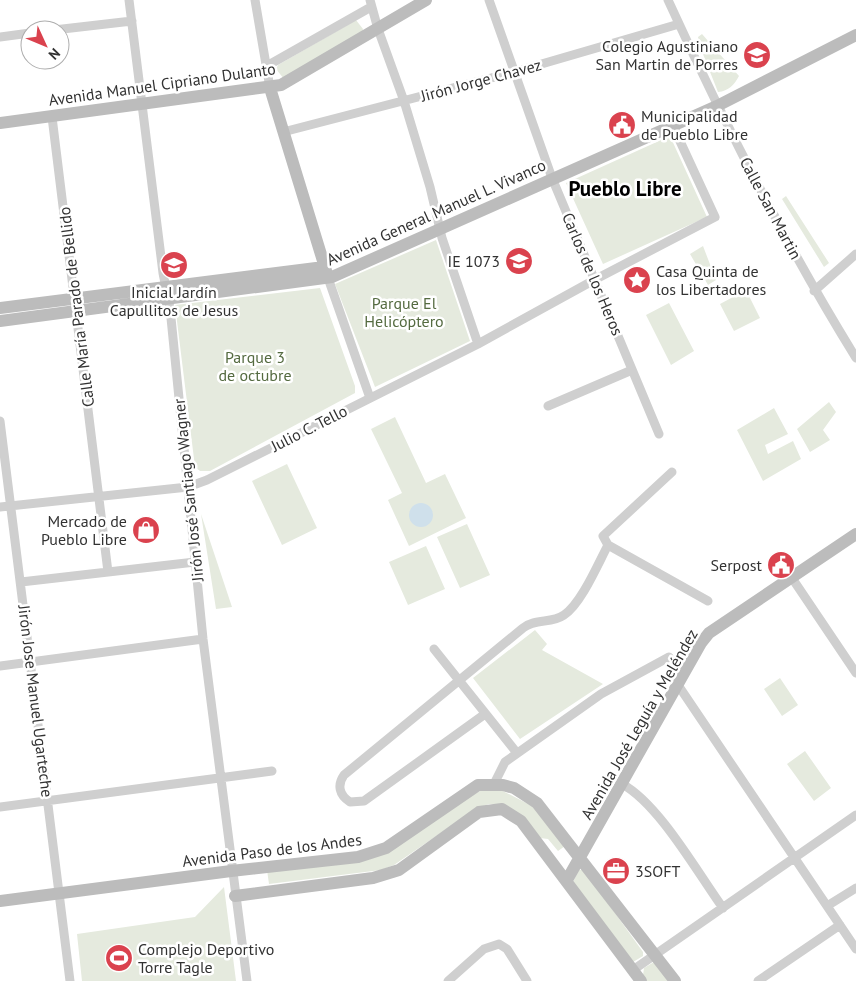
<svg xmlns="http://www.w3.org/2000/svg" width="856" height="981" viewBox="0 0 856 981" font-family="'PT Sans',sans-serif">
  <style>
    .green { fill: #e5eade }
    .water { fill: #cfe0eb }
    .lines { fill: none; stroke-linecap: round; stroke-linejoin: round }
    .street { stroke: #cfcfcf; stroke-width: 9 }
    .secondary { stroke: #bcbcbc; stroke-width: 12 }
    .labels { text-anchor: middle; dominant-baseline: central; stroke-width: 5; stroke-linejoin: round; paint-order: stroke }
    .poi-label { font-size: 16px; fill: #323232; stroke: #fff; text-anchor: end }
    .street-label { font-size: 16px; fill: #323232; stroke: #fff }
    .park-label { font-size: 16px; fill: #556b41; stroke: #fff }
    .district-label { font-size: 21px; font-weight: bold; fill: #000; stroke: #fff }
  </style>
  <rect width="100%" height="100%" fill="#fff"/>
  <path class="green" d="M356 20 363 29 362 33 284 79 276 69 278 65Z
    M702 34 739 76C734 85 729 91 718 92L699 44 698 37Z
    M670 136 707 217 603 264 566 183Z
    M786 196 829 263 824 267 782 199Z
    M436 240 470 341 375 387 335 284Z
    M703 246 716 280 708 285 690 254Z
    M320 288 355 386V393L210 471H200L195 467 175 305Z
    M746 290 760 318 734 331 720 304Z
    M669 303 694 351 671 365 646 315Z
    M829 402 836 412 823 430 830 440 810 452 797 429Z
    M774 408 788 434 765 445 768 454 793 441 801 459 763 481 737 430Z
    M395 417 426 483 445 474 466 518 409 546 388 500 402 493 371 429Z
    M287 464 317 528 282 545 252 481Z
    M201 514 232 607 216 609Z
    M467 524 490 575 460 588 437 537Z
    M426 546 445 589 408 605 389 562Z
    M535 630 547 644 542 650 603 684 520 739 473 678Z
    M780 678 798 705 782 716 764 689Z
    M805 751 831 788 814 801 787 764Z
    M501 790 534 807 565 846 558 851 548 839 540 838 500 805 489 804 477 808 394 865 381 870 269 884 267 870 358 861 480 791Z
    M579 870H584L643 952V956L633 962 573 882Z
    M224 887 236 981H82L77 934 195 917Z
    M654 962 670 981H647L643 975 644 968Z"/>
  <path class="water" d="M409 515a12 12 0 1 1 24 0a12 12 0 1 1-24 0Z"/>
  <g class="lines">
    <path class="street" d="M129 0 163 273 170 308 203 639 247 981
      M255 0 270 88
      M370 0 378 29 404 101 430 187 442 238 478 344
      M489 0 552 178 659 434
      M668 0C724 123 785 243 856 358
      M54 30 132 21
      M0 37 30 33
      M265 67 371 7
      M52 117 108 572
      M283 132 514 72 679 24
      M328 278 370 398
      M814 291 856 254
      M548 406 632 370
      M0 421 70 981
      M0 507 188 487 207 480 478 344 596 279 715 217 673 126
      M608 545 708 601
      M792 578 856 673
      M21 582 195 562
      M434 649 517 753
      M0 666 203 639
      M678 685 856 949
      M485 714 364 801 350 802C339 795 337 785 344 775L523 628C536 618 551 624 564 615 581 604 598 564 608 545L603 536 672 472
      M494 784 505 762 601 694 669 657
      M622 784C659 804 697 872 723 908
      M0 807 272 771
      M827 906 856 888
      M633 970 856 815
      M448 981 484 949 499 944 507 949 527 981
      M758 981 840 925"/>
    <path class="secondary" d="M270 88 327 274
      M0 123 281 85 426 0
      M0 308 324 267
      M0 321 332 277 717 106 856 35
      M567 880 701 643 709 633 856 534
      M235 896 373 878 399 870 479 812 502 809 521 821 641 981
      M0 901 231 871 358 857 386 848 478 785H503L514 788 537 803 675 981"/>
  </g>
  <defs>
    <g id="school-disc" transform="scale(1.4375)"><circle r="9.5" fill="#da424e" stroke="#fff"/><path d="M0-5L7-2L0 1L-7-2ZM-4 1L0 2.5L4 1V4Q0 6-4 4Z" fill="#fff"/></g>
    <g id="civic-disc" transform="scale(1.4375)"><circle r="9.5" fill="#da424e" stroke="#fff"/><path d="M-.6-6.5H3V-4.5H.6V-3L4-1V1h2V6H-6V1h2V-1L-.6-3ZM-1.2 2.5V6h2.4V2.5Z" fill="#fff"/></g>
    <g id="sight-disc" transform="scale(1.4375)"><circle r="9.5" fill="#da424e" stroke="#fff"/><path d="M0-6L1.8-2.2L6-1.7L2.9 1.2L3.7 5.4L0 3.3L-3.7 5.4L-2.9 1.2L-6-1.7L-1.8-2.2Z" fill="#fff"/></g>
    <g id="shop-disc" transform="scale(1.4375)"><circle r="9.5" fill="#da424e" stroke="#fff"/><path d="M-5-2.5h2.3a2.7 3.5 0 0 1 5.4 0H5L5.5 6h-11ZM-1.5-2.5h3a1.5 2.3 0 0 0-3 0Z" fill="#fff"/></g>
    <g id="office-disc" transform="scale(1.4375)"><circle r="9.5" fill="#da424e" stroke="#fff"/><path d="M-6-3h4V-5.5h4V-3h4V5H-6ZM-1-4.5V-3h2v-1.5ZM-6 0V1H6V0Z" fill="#fff"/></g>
    <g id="stadium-disc" transform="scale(1.4375)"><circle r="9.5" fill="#da424e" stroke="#fff"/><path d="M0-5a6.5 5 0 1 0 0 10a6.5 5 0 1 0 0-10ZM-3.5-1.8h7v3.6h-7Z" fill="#fff"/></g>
  </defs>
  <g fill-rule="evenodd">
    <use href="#school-disc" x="757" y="55"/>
    <use href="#civic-disc" x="622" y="125"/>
    <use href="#school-disc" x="519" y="261"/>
    <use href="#school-disc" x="174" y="265"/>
    <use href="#sight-disc" x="637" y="280"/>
    <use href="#shop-disc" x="146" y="530"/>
    <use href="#civic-disc" x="781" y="565"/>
    <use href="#office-disc" x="616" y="871"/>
    <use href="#stadium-disc" x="119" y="958"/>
  </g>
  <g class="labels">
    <g class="poi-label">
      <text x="738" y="46">Colegio Agustiniano<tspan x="738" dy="18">San Martin de Porres</tspan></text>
      <text x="641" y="116" text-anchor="start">Municipalidad<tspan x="641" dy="18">de Pueblo Libre</tspan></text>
      <text x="500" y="261">IE 1073</text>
      <text x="656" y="271" text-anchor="start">Casa Quinta de<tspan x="656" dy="18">los Libertadores</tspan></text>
      <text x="174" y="292" text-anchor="middle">Inicial Jardín<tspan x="174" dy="18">Capullitos de Jesus</tspan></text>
      <text x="127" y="521">Mercado de<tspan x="127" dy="18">Pueblo Libre</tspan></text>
      <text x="762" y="565">Serpost</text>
      <text x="635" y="871" text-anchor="start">3SOFT</text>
      <text x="138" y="949" text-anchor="start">Complejo Deportivo<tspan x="138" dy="18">Torre Tagle</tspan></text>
    </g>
    <g class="street-label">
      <text transform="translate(481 80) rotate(-15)">Jirón Jorge Chavez</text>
      <text transform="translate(162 84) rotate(-8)">Avenida Manuel Cipriano Dulanto</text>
      <text transform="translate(771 208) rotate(62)">Calle San Martin</text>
      <text transform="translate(436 212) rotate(-24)">Avenida General Manuel L. Vivanco</text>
      <text transform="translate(593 274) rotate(67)">Carlos de los Heros</text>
      <text transform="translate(76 307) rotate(-97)">Calle María Parado de Bellido</text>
      <text transform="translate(309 428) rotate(-27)">Julio C. Tello</text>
      <text transform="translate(188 490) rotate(-96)">Jirón José Santiago Wagner</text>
      <text transform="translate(36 701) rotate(83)">Jirón Jose Manuel Ugarteche</text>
      <text transform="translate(639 724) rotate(-60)">Avenida José Leguía y Meléndez</text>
      <text transform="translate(272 850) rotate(-7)">Avenida Paso de los Andes</text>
    </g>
    <g class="park-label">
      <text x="404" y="303">Parque El<tspan x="404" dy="18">Helicóptero</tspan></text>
      <text x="255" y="357">Parque 3<tspan x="255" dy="18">de octubre</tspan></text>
    </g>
    <g class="district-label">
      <text x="625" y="188">Pueblo Libre</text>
    </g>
  </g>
  <g transform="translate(45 45) rotate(134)"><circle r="24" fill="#ffffff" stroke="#adadad"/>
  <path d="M0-4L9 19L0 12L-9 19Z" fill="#da424e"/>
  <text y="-8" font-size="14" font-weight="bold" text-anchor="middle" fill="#323232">N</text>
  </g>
</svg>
